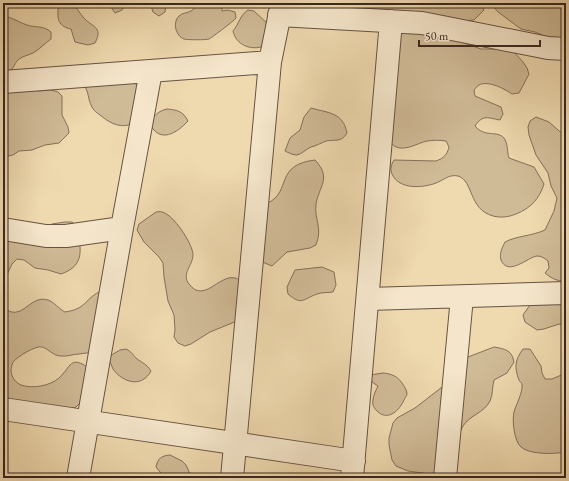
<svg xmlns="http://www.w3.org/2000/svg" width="569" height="481" viewBox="0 0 569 481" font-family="'EB Garamond',serif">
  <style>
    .green { fill: #d0bb97; stroke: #84705b }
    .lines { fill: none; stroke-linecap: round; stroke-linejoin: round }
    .minor-casing { stroke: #665343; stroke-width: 24 }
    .minor { stroke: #f5e6cb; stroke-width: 22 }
  </style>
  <rect width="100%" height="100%" fill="#efd9af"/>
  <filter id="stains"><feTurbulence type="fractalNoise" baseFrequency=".005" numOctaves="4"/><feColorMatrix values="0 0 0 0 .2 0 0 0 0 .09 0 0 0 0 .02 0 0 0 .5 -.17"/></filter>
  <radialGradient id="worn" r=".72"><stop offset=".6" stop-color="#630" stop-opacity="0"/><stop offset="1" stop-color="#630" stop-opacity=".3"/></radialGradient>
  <path class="green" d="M59 3H73C76 7 79 12 83 17 91 27 104 26 95 43L88 45 75 42 71 29C56 26 57 16 59 3Z
    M110 3H126L122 10 115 13 111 7Z
    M150 3H166L165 12 159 16 153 12Z
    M200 3H222V11L228 10 235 12 236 18C234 21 211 38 209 39 206 40 187 40 184 39 176 36 172 23 179 16 182 13 187 13 191 11 194 9 197 6 200 3Z
    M321 3H480L484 10 474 20 461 21 338 12Z
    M490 3H566V45L535 32 521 29 498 12Z
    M248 10 254 11 269 25 264 46C251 51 236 45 233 31 239 24 240 15 248 10Z
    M3 16C12 17 18 22 27 25 36 28 43 25 51 32V39C45 43 40 49 33 53 29 55 23 56 19 59 12 65 16 71 3 72Z
    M405 31 433 32 481 49H509L514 52 523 62 527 68 529 74 519 93 512 94C505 89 488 80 479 85 477 86 476 88 474 90L475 96 501 107 503 114 500 120C488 118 483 114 475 126 485 138 497 130 504 138 508 143 507 152 509 158L534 167 544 184C539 199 531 208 516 214 509 217 501 218 493 216 468 209 474 181 458 176 449 174 444 180 436 183 423 188 399 190 392 174 390 169 391 165 394 160L436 161C444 158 447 155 449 147L446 141C439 140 434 140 427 141 418 143 406 151 396 147 392 145 390 142 387 139L399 34Z
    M142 79 134 123C121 129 111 124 100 115 97 113 93 110 92 107 87 98 90 93 83 84Z
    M3 80 26 86 38 91 51 90 58 92 62 96V115L68 127 69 133 59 143 45 145 32 150 19 151 13 155 3 157Z
    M311 108C328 113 343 112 347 133 341 143 336 139 326 141 321 143 316 146 311 147 306 149 302 154 297 155 293 155 289 153 285 151L290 138 300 130 304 117Z
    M167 109C177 110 183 111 188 121 177 133 160 144 150 124 153 116 158 111 167 109Z
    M536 117 549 122 566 137 565 281C557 281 552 279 545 273L549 268 548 261C544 258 542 256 537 256 528 257 508 277 501 260 499 254 502 248 505 242 516 236 532 236 545 230L554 211 557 198 551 186 548 173 536 155 529 135 528 127 530 121Z
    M315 160C332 178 319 186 316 204 314 220 323 227 316 245L310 248 287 252 272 266 260 261 268 203C292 191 274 165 315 160Z
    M156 212C158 212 160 211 162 212 173 214 193 244 193 255 193 265 181 274 189 284 204 304 219 274 235 278 237 278 238 280 240 281L237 321 210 332 191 344 185 346 178 343 174 337 175 330 174 315 168 301 164 277 163 263 159 257 144 242 137 230 139 224Z
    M65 222H72L77 226C80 247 87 265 61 274L48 270 35 268 24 260 17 259 12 264 3 283V224L46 228 52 224Z
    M322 267 334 272 336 285 333 292C328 293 322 292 317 294 303 299 302 306 288 294L287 287 295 270Z
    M99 292 105 293 94 352C89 353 84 353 79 354 73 354 67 357 61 356 53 356 49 349 42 347 36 345 17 357 13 362 12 365 11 368 11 371 12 378 15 382 21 385 32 389 50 386 59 378 71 367 70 354 90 369L84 390 81 396 80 403 76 407 69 409 9 400 3 397V307C22 324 29 294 48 300 54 302 59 309 65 312 86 309 84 300 99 292Z
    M566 299V328L565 326 559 324 544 329 537 330 525 322 523 315 530 305Z
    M494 347C505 349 512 350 514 362L507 373 494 380C492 387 493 395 490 401 484 413 470 415 463 426 458 434 456 444 453 452 449 460 442 468 436 475L408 471 396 466 392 460 389 445V438L393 423 397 418 415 408 446 384 468 357Z
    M126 349C132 352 132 354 136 358 142 363 147 364 151 371 142 388 123 383 113 369 111 365 110 361 108 357L120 350Z
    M523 349H530L541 366 542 373 545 379H552L566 373V452C555 454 530 455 521 447 514 441 512 420 514 412 516 405 523 392 522 385 522 383 520 382 519 380 514 367 515 360 523 349Z
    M383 373C392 374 397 376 402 383 404 386 407 390 407 394 407 396 404 399 403 402 398 412 387 421 377 411 374 408 372 405 373 400 373 396 376 390 378 386L372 382 370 375Z
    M170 455 182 461 186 465 192 478H165L156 467C158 458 161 456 170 455Z"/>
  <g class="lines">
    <g class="minor-casing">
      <path id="minor" d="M279 15 422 23 548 48 566 49
        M3 82 270 62
        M3 229 46 236H66L122 228
        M368 299 566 293
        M3 409 354 461
        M78 478 122 228 151 71
        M232 478 270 62 282 3
        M352 478 391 21
        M445 478 462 297"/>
    </g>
    <use href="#minor" class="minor"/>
  </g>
  <rect width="569" height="481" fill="none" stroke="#efd9af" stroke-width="16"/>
  <rect x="4" y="4" width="561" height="473" fill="none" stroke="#39261f" stroke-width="2"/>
  <rect x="8" y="8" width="553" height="465" fill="none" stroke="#39261f"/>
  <path d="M419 40v6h121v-6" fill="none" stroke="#39261f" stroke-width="2"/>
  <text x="425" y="40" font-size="12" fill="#39261f" stroke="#f5e6cb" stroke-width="3" paint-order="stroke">50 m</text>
  <rect width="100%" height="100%" filter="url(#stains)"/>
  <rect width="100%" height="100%" fill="url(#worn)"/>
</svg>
